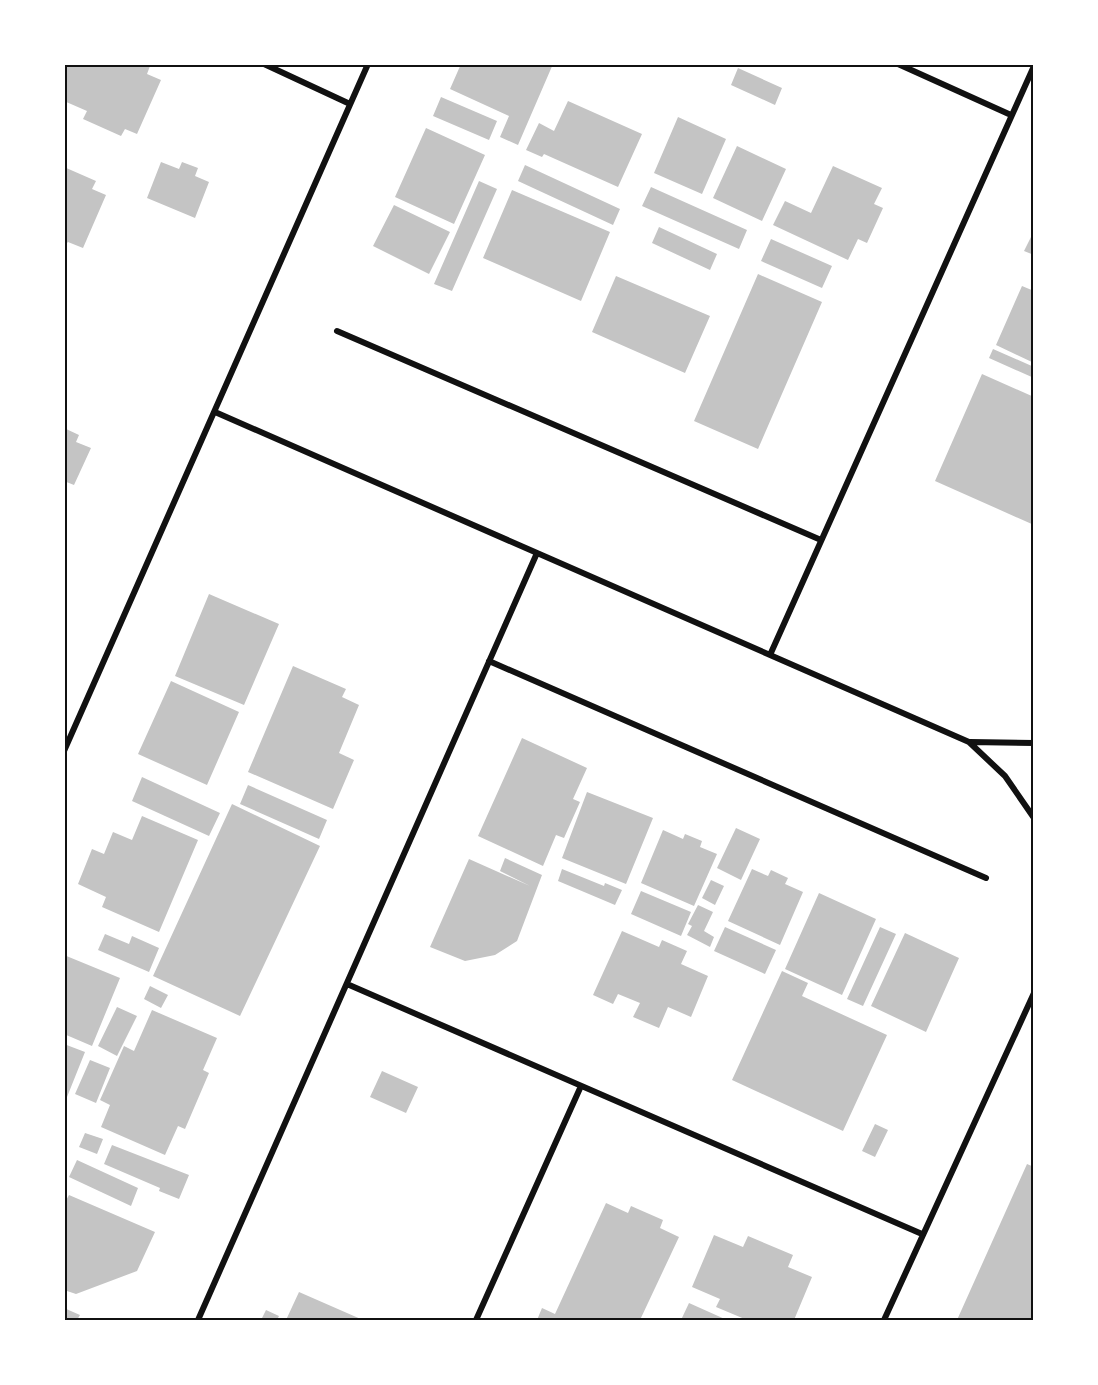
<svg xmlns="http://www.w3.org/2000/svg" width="1098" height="1385" viewBox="0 0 1098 1385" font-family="'DejaVu Sans',sans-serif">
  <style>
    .building { fill: #c4c4c4 }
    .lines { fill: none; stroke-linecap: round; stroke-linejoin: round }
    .minor { stroke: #111; stroke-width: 6 }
    .neatline { fill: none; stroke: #111; stroke-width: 2 }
  </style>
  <rect width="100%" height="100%" fill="#fff"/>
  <path class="building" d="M64 64 150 66 147 74 161 80 137 134 125 129 121 136 83 119 87 111 64 101Z
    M461 64H553L518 145 500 137 509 116 450 89Z
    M738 68 782 88 775 105 731 85Z
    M441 97 497 121 489 140 433 116Z
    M568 101 642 134 618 187 544 154 542 157 526 150 539 123 554 131Z
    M678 117 726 139 702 194 654 173Z
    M426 128 485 155 454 224 395 197Z
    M737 146 786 169 762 221 713 198Z
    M161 162 179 169 182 162 198 168 195 176 209 182 195 218 147 198Z
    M525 165 620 209 613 225 518 181Z
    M833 166 882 188 874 204 883 208 867 243 858 239 848 260 773 225 785 201 811 213Z
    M64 167 96 181 92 189 106 195 83 248 68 242 64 246Z
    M479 181 497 189 452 291 434 284Z
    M651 187 747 230 739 249 642 206Z
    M512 190 610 232 581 301 483 258Z
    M394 205 450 232 429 274 373 246Z
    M659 227 717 254 710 270 652 243Z
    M1034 231V255L1024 251Z
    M771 239 832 266 822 288 761 261Z
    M758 274 822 302 758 449 694 421Z
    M616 276 710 316 685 373 592 332Z
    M1022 286 1034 291V363L996 345Z
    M993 349 1034 367V378L989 358Z
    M982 374 1034 397V525L935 481Z
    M64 428 79 435 76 442 91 448 74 485 64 481Z
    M209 594 279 624 244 705 175 676Z
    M293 666 346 689 342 697 359 705 339 753 354 760 333 809 248 772Z
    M171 681 239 712 207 785 138 754Z
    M522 738 587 768 573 799 580 802 564 838 556 835 543 866 478 836Z
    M142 777 220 813 209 836 132 801Z
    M248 785 327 820 319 839 240 804Z
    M587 792 653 818 626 884 562 858Z
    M232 804 320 846 240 1016 153 976Z
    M142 816 198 840 159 932 102 907 106 897 78 884 92 849 104 854 113 832 132 840Z
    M736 828 760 839 741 880 717 868Z
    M663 830 683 839 685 834 702 841 700 847 717 854 694 906 641 883Z
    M505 858 542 875 517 941 495 955 465 961 430 947 469 859 530 886 500 871Z
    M562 869 604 886 605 883 622 890 615 905 558 881Z
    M752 869 768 876 771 870 788 878 785 884 803 892 780 945 728 921Z
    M711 880 724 886 715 905 702 898Z
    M641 891 691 912 681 936 631 914Z
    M819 893 876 919 842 995 785 969Z
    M698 905 713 912 704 931 714 937 710 947 687 935 692 926 688 924Z
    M725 927 776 950 765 974 714 951Z
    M880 927 896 934 863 1006 847 999Z
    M622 931 659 947 662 940 687 951 681 964 708 976 691 1017 668 1007 659 1028 633 1017 640 1003 618 994 613 1004 593 995Z
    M905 933 959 958 926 1032 871 1006Z
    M105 934 129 944 132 936 159 948 149 972 98 950Z
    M64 955 120 978 92 1046 64 1034Z
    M782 971 808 983 802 996 887 1035 843 1131 732 1080Z
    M150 986 168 995 161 1008 144 999Z
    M117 1007 137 1016 117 1056 98 1046Z
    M152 1010 217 1038 203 1070 209 1073 185 1129 178 1126 165 1155 101 1127 110 1105 100 1100 124 1046 134 1051Z
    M64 1044 85 1052 65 1102 64 1101Z
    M90 1060 110 1068 96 1103 75 1094Z
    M382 1071 418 1087 406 1113 370 1097Z
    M875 1124 888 1130 875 1157 862 1151Z
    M85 1133 103 1139 97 1154 79 1147Z
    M112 1145 189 1175 179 1199 159 1191 160 1188 104 1164Z
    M77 1160 138 1188 131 1206 69 1177Z
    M1027 1164 1034 1167V1312L1030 1320H957Z
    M69 1195 155 1232 137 1271 76 1294 64 1290V1204Z
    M606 1203 628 1213 631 1206 663 1220 660 1228 679 1237 640 1320H537L542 1308 555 1314Z
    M714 1235 743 1247 748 1236 793 1255 788 1267 812 1277 794 1320H770L764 1318 763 1320H747L716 1307 720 1299 692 1287Z
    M299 1292 363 1320H286Z
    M689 1303 727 1320H681Z
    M64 1308 80 1315 77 1320H64Z
    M266 1310 279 1316 277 1320H261Z"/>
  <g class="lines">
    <path class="minor" d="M264 64 350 104
      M898 64 1011 115
      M337 331 821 540
      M215 412 969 742 1005 776 1034 818
      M770 655 1034 66
      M489 661 986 878
      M970 742 1034 743
      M64 751 368 64
      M347 984 922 1234
      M198 1320 537 553
      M476 1320 581 1086
      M884 1320 1034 993"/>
  </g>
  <rect width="1098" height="1385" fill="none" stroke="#ffffff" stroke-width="132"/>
  <rect x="66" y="66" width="966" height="1253" class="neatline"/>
</svg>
